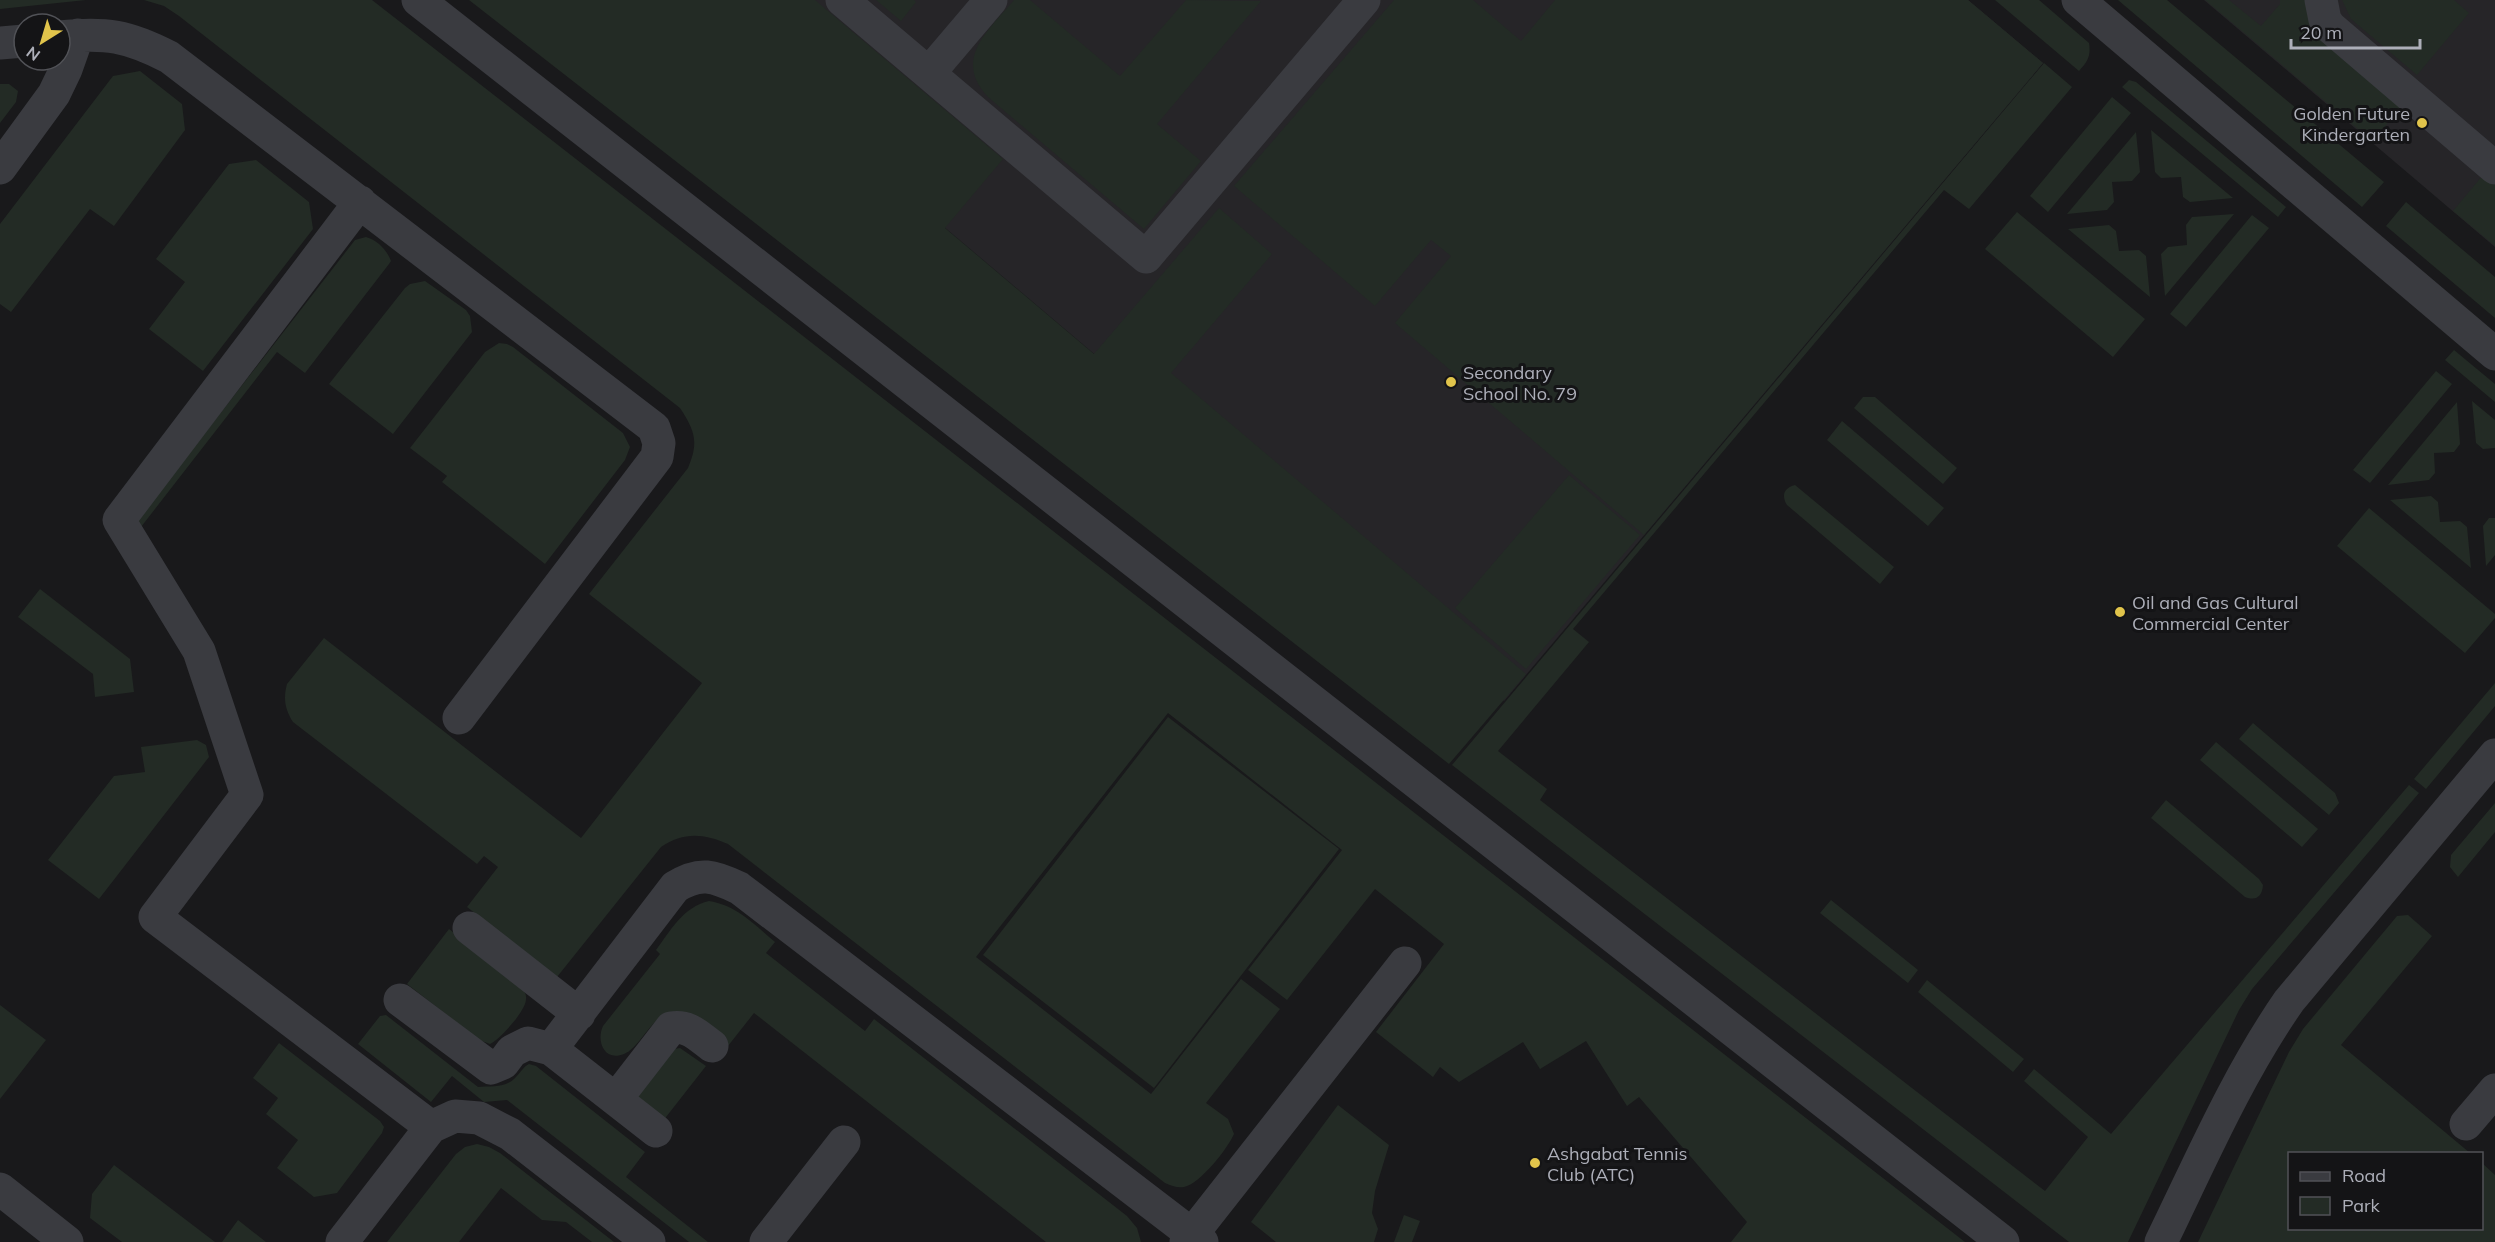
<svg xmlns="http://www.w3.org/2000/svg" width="2495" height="1242" viewBox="0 0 2495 1242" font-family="Mulish,sans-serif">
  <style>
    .built { fill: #262528 }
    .green { fill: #232b25 }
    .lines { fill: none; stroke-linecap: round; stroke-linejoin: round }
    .minor { stroke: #3a3b40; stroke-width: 33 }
    .poi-dot { fill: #e1c44b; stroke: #141416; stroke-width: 2 }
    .labels { text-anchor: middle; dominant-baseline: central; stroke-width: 6; stroke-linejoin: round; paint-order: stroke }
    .poi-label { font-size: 18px; fill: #adafb9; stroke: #141416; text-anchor: start }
  </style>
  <rect width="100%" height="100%" fill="#19191b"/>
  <path class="built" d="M676 0H1968L2043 63 1504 701Z
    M2204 0H2495V247Z"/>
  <path class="green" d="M0 0H86L0 9Z
    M144 0H372L1965 1242H1731L1747 1222 1639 1097 1627 1106 1586 1041 1540 1069 1523 1042 1459 1082 1440 1067 1433 1077 1376 1032 1444 944 1375 889 1287 1000 1248 970 1342 850 1168 713 976 957 1151 1094 1241 979 1280 1009 1206 1103 1228 1119 1234 1134C1228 1148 1200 1184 1184 1187 1177 1188 1172 1186 1165 1183L728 844C703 833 683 832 661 847L557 977 467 907 498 867 484 856 477 864 293 722C285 709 283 699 287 684L324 638 581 838 702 683 589 594 688 468C699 442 695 431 680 408L179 16 164 6Z
    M469 0H815L1003 159 945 228 1094 354 1219 208 1272 254 1171 373 1526 674 1449 764Z
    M876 0H914L916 2 901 21Z
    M1014 0H1030L1120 76 1186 0 1261 1 1157 124 1201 161 1144 229 988 97C952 59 989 30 1014 0Z
    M1394 0H1473L1521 41 1555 0H1968L2043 63 1644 535 1395 323 1451 256 1431 240 1375 306 1234 186Z
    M1995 0H2039L2089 43C2091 56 2088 61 2079 71Z
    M2118 0H2167L2384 182 2362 207Z
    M2205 0H2229L2261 26 2280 4V0H2307L2310 27 2403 106 2372 141Z
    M2342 0H2454L2469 13 2417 75 2351 19Z
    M2044 63 2072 87 1969 209 1944 190 1573 629 1589 642 1498 751 1547 789 1540 800 2045 1191 2088 1137 2024 1081 2034 1069 2111 1134 2409 785 2419 793 2252 989 2239 1010 2128 1242H2069L1452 765Z
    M140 71 182 104 185 130 114 226 90 209 11 312 0 304V224L113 76Z
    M2129 80 2136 82 2286 207 2278 217 2122 87Z
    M0 84H9L18 91 16 102 0 123Z
    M2112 97 2131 113 2048 212 2030 196Z
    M2151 130 2233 198 2190 202 2183 197 2181 177 2161 178 2155 172Z
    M2136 132 2140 172 2132 181 2112 182 2114 202 2107 210 2067 214Z
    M256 160 309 202 313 229 203 371 149 329 185 282 156 259 229 164Z
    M2483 175 2495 185V246L2453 211Z
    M2406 202 2495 277V318L2386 226Z
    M2017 212 2145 319 2113 357 1985 249Z
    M2234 214 2165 296 2161 254 2168 247 2187 245 2186 225 2192 217Z
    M2252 215 2269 228 2186 327 2170 314Z
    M2109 225 2116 231 2119 251 2139 250 2146 256 2150 297 2068 229Z
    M366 237C377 240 387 250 391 261L389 264 305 373 277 352 141 527 135 523 355 240Z
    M425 281 466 310 470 316 472 332 393 434 329 384 405 288 410 284Z
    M499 343 507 344 513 347 623 433 630 447 625 460 545 564 442 482 447 476 410 448 485 352Z
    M2454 350 2495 384V402L2445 360Z
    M2436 371 2452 384 2370 483 2353 470Z
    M1863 397H1875L1957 468 1943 484 1854 408Z
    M2472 401 2495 420V448L2483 449 2476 443Z
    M2457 402 2460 444 2454 452 2434 453 2435 473 2429 480 2388 485Z
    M1842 421 1944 508 1928 526 1827 440Z
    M1569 475 1640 535 1526 669 1455 608Z
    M1795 485 1894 567 1880 584 1787 505C1781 495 1784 488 1795 485Z
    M2431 496 2438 502 2440 522 2460 521 2467 527 2471 568 2390 500Z
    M2369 508 2495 614V618L2465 653 2337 546Z
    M2489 518H2495V555L2486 566 2483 526Z
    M40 589 130 659 134 692 95 697 93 674 18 617Z
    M2495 683V706L2426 789 2414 779Z
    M1168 717 1339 849 1154 1088 983 955Z
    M2253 723 2335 793 2339 803 2329 815 2239 739Z
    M197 740 206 745 209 757 99 899 48 860 114 776 145 772 141 747Z
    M2216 742 2318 829 2302 847 2200 760Z
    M2166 800 2259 879 2263 885C2262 897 2256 901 2245 897L2151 818Z
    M2495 803V832L2458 877 2450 867 2451 855Z
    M1831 900 1918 970 1908 983 1820 913Z
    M709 901C736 905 755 925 775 942L766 953 865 1031 874 1019 1127 1216 1137 1228 1141 1242H1046L754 1013 728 1046 660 1018C647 1027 637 1049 624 1054 604 1062 596 1041 603 1026L660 954 656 950C671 930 683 907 709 901Z
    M2408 915 2432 936 2341 1045 2470 1153 2290 1154V1228H2482V1163L2495 1175V1242H2198L2289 1052 2303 1029 2397 916Z
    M449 929 521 986C523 990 527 994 526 999 526 1011 500 1039 490 1044L479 1040 407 984Z
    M1927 980 2024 1059 2013 1072 1918 992Z
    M0 1005 46 1040 0 1099Z
    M386 1015 478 1087C490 1086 506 1088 515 1078 521 1072 523 1067 529 1064L536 1066 645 1152 626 1177 708 1242H689L507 1100 484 1102 452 1076 431 1102 358 1044 380 1016Z
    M279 1043 380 1121 384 1127 382 1133 337 1193 314 1197 277 1168 298 1140 266 1114 278 1098 253 1078Z
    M680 1048 706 1066 659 1126 636 1097 673 1049Z
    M1338 1105 1389 1145 1375 1191 1372 1213 1378 1229 1374 1242H1276L1251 1222Z
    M477 1144 489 1147 500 1153 614 1242H592L566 1222 542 1220 501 1188 459 1242H387L456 1154 465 1147Z
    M114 1165 215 1242H122L90 1218 92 1194Z
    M1404 1215 1420 1221 1412 1242H1394Z
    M238 1220 266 1242H222Z"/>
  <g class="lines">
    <path class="minor" d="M418 0 2003 1242
      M842 0 1146 257 1364 0
      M2078 0 2495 354
      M2321 0 2325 20 2330 27 2495 168
      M60 37C106 32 128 36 169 57L654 428 659 443 657 457 459 718
      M0 43 24 41
      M929 73 991 0
      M0 168 54 94 66 69 78 35
      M360 202 119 520 199 651 247 795 155 917 431 1127 455 1116 479 1118 510 1134 649 1242
      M469 928 579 1014
      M400 1000 491 1068 503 1063 512 1051 528 1043 551 1049 656 1131
      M551 1049 675 887C700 871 714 876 739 888L1202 1242
      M616 1099 671 1028C689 1025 698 1036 712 1046
      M2466 1124 2495 1090
      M0 1189 67 1242
      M342 1242 431 1127
      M766 1242 844 1142
      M1186 1242 1405 963
      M2161 1242C2201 1160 2237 1076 2289 1001L2495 755"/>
  </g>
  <g class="poi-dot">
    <circle cx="2422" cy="123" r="6"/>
    <circle cx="1451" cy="382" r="6"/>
    <circle cx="2120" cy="612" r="6"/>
    <circle cx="1535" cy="1163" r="6"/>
  </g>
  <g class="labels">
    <g class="poi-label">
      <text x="2410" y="113" text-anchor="end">Golden Future<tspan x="2410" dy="21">Kindergarten</tspan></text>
      <text x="1463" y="372">Secondary<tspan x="1463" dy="21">School No. 79</tspan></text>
      <text x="2132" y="602">Oil and Gas Cultural<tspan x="2132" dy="21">Commercial Center</tspan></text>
      <text x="1547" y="1153">Ashgabat Tennis<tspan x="1547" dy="21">Club (ATC)</tspan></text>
    </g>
  </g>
  <rect x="2288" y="1152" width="195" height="78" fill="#141416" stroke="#515257" stroke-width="1.5"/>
  <rect x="2300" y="1172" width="30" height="9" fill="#3a3b40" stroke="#515257" stroke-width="1.5"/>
  <text x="2342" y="1182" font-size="18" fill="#adafb9">Road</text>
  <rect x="2300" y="1197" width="30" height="18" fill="#232b25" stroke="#515257" stroke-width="1.5"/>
  <text x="2342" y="1212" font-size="18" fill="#adafb9">Park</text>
  <g transform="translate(42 42) rotate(217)"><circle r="28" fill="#141416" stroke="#515257" stroke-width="1.5"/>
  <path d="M0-4.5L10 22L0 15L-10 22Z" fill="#e1c44b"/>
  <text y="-9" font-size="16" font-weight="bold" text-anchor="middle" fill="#adafb9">N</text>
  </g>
  <path d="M2291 39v9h129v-9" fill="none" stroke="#adafb9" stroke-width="3"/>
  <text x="2300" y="39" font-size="18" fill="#adafb9" stroke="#141416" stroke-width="4.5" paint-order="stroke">20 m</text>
</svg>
